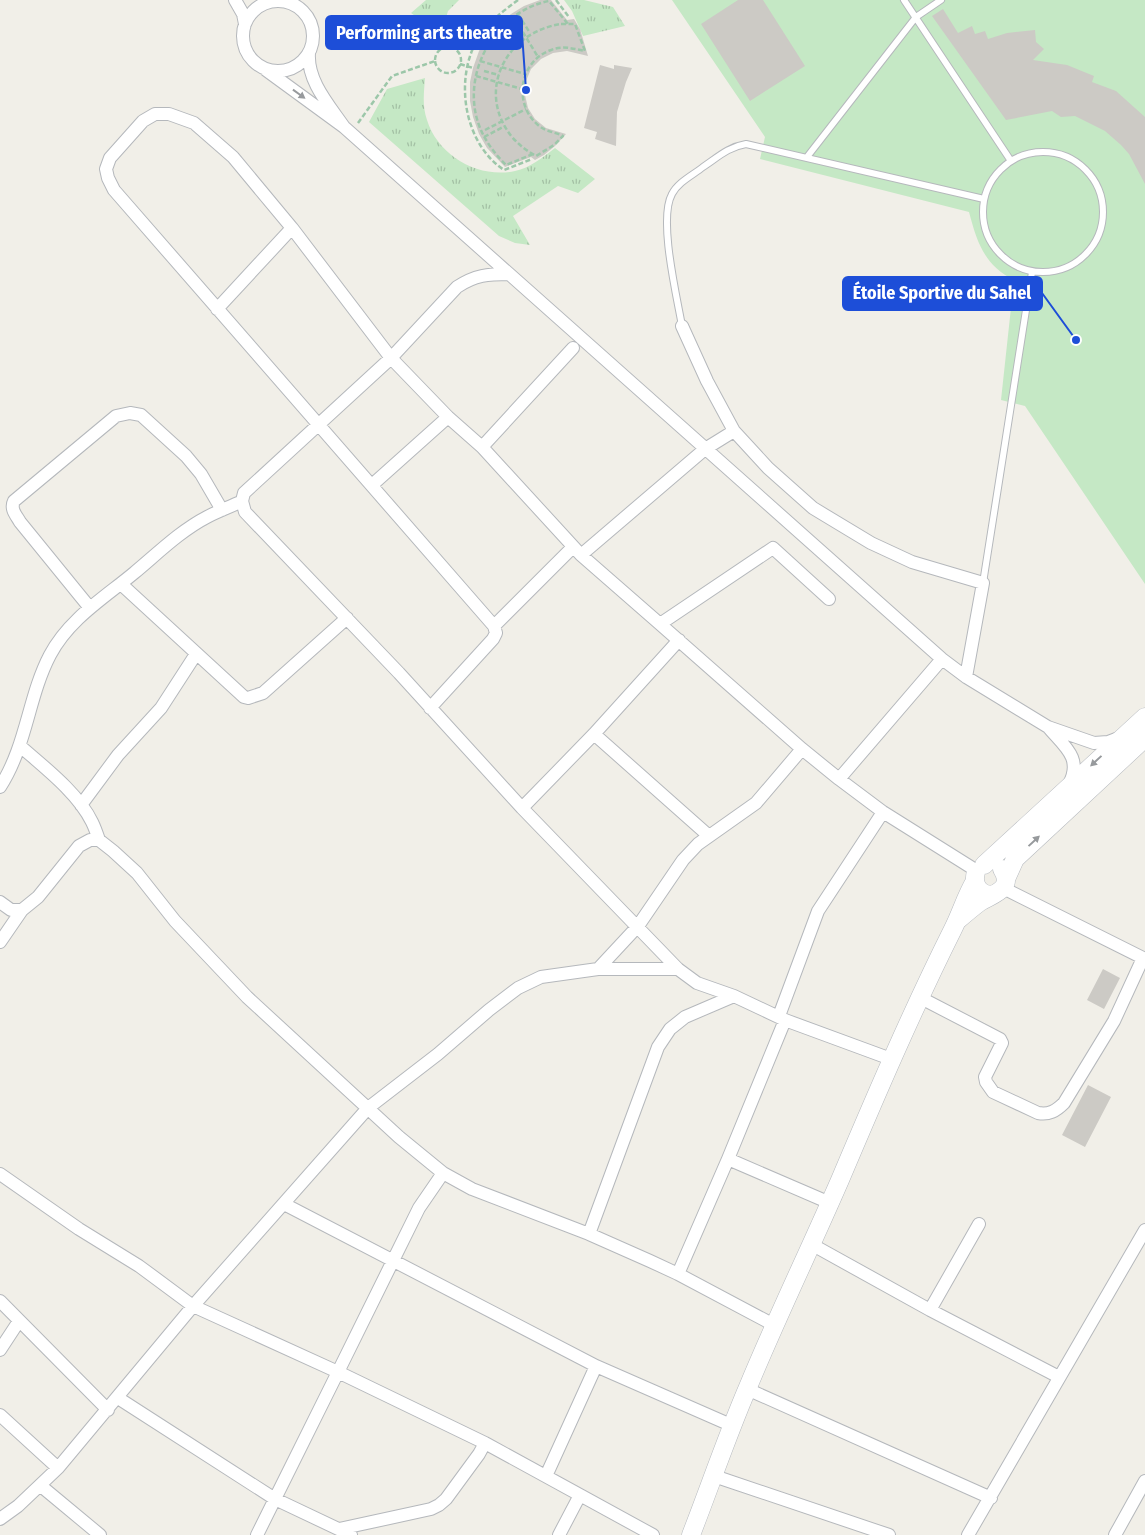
<svg xmlns="http://www.w3.org/2000/svg" width="1145" height="1535" viewBox="0 0 1145 1535" font-family="'Fira Sans Condensed',sans-serif">
  <style>
    .grass { fill: url(#grass-tufts) }
    .pitch { fill: #c5e8c5 }
    .building { fill: #cccac5 }
    .lines { fill: none; stroke-linecap: round; stroke-linejoin: round }
    .lane-casing { stroke: #b5b8bc; stroke-width: 8 }
    .street-casing { stroke: #b5b8bc; stroke-width: 14 }
    .secondary-casing { stroke: #b6babf; stroke-width: 19 }
    .path { stroke: #9cc7a9; stroke-width: 2.5; stroke-dasharray: 5 2.5; stroke-linecap: butt }
    .lane { stroke: #fff; stroke-width: 6 }
    .street { stroke: #fff; stroke-width: 12 }
    .secondary { stroke: #fff; stroke-width: 18 }
    .oneway { fill: #979a9d }
    .leader { fill: none; stroke: #1d4ed8; stroke-width: 2 }
    .callout-dot { fill: #1d4ed8; stroke: #fff; stroke-width: 2 }
    .callout { fill: #1d4ed8; stroke: #1d4ed8; stroke-width: 2 }
    .callout-label { font-size: 18px; text-anchor: middle; font-weight: bold; fill: #fff }
  </style>
  <defs>
    <pattern id="grass-tufts" width="24" height="20" patternUnits="userSpaceOnUse" patternTransform="scale(1.25)"><rect width="24" height="20" fill="#c5e8c5"/><path d="M3 7l-1-3M5 7V3M7 7l1-3M15 17l-1-3M17 17v-4M19 17l1-3" fill="none" stroke="#a3c0a4"/></pattern>
  </defs>
  <rect width="100%" height="100%" fill="#f1efe8"/>
  <path class="grass" d="M426 0H459L448 11 441 34 411 13Z
    M564 0H584L613 7 625 26 583 36 572 11Z
    M425 78C424 92 422 106 427 120 438 156 479 179 515 171 530 168 543 157 555 148L595 179 578 193 558 186 513 216 530 245 515 243 499 236 369 122 387 89Z"/>
  <path class="pitch" d="M672 0H1145V584L1025 406 1001 400 1014 280C984 265 977 242 969 212L760 159 765 137Z"/>
  <path class="building" d="M540 0H551L567 20 574 19 580 29 588 56 567 51 553 53 541 59 531 69 526 81 525 95 528 108 535 119 546 128 566 134 555 146 544 155 535 160 531 157 505 167 487 148 479 134 473 117 470 101V82L473 68 479 51 487 37 499 24 511 14 524 6Z
    M738 0H763L805 66 750 101 701 24Z
    M943 9 958 33 972 26 975 34 985 31 988 39 1007 33 1035 30 1036 42 1044 49 1033 60 1067 65 1094 76 1092 82 1116 91 1145 117V184L1129 154 1121 145 1105 131 1075 116 1061 117 1052 111 1006 120 932 16Z
    M600 65 614 69V65L632 68 626 82 617 112 616 146 595 139 597 132 584 128Z
    M1103 969 1120 978 1104 1009 1087 1000Z
    M1088 1085 1111 1097 1085 1147 1062 1135Z"/>
  <g class="lines">
    <g class="lane-casing">
      <path id="lane" d="M904 0 1011 161
        M983 212a60 60 0 1 1 120 0a60 60 0 1 1-120 0Z
        M807 157 916 17 941 0
        M682 326C677 297 658 219 672 194 678 182 693 175 703 167 718 157 728 147 746 144L984 199
        M983 583 1032 272"/>
    </g>
    <g class="street-casing">
      <path id="street" d="M235 0 243 14 245 24
        M243 36a35 35 0 1 1 70 0a35 35 0 1 1-70 0Z
        M266 70 344 127C329 105 307 81 309 53
        M344 127 942 659 966 677 1048 727
        M217 309 292 228
        M682 326 707 381 734 431 768 468 813 508 871 543 912 562 983 583 966 677
        M482 447 573 348
        M372 485 448 417
        M581 555 705 449 734 431
        M121 584 244 697 248 698 263 693 347 618
        M829 599 773 548 660 624 802 749 839 779 883 812 977 871
        M90 608 20 522C16 515 10 509 14 501L116 416 130 413 141 415 186 456 201 474 222 510
        M494 626 573 547
        M679 640 594 734 522 808 678 969 697 983 734 996 785 1020 891 1059
        M430 708 493 639 496 633 494 626 114 190 108 178 106 169 110 158 143 121 155 114H169L194 123 233 157 292 228 391 358 457 287C475 275 488 274 509 274
        M594 734 709 836
        M20 746C44 767 78 793 92 822 95 828 97 834 99 840
        M839 779 942 659
        M1069 784C1083 758 1064 746 1048 727L1094 743 1108 742 1121 737
        M0 787C27 745 28 697 50 655 69 619 104 598 134 573 157 554 180 531 207 517 218 511 230 507 242 501
        M81 805 118 755 161 708 196 654
        M522 808 399 673 245 512 242 501 244 493 391 358 448 417 482 447 581 555 660 624
        M1003 888 1145 959
        M0 902 11 910H22L38 897 79 846 90 840H99L113 851 137 873 175 921 247 997 399 1137 443 1173 472 1189 589 1234 650 1261 678 1274 774 1325
        M0 942 22 910
        M598 969 638 926 683 860 698 844 756 803 802 749
        M919 997 1000 1039 1002 1043 985 1077 986 1082 993 1092 1038 1113C1049 1115 1056 1111 1064 1103L1114 1021 1143 958
        M779 1016 818 911 883 812
        M728 1159 830 1203
        M0 1174 79 1229 139 1266 193 1306 338 1372 419 1208 443 1173
        M284 1204 596 1366 733 1426
        M589 1234 658 1047 670 1029 685 1017 734 996
        M811 1244 930 1310 1059 1377
        M678 1274 728 1159 785 1020
        M0 1301 108 1410
        M930 1310 979 1224
        M0 1350 19 1321
        M747 1389 991 1498
        M118 1398 275 1499 351 1535
        M0 1415 58 1468
        M546 1476 596 1366
        M714 1476 889 1535
        M41 1486 100 1535
        M0 1519 18 1506 58 1468 193 1306 368 1108 438 1054 489 1010 518 988 541 977 598 969H678
        M339 1529 431 1509 439 1505 446 1499 479 1454 485 1443
        M257 1535 338 1372 485 1443 653 1535
        M559 1535 580 1495
        M968 1535 1145 1230
        M1115 1535 1145 1481"/>
    </g>
    <g class="secondary-casing">
      <path id="secondary" d="M984 865 1145 717
        M976 872C972 885 980 895 993 895
        M1006 879 1015 859 1145 738
        M958 920C965 914 972 908 980 902 993 894 1015 889 1002 869
        M691 1535C710 1486 727 1436 748 1387 777 1317 810 1249 840 1180 876 1095 912 1011 953 929 961 913 966 896 975 881"/>
    </g>
    <path class="path" d="M518 0C501 13 485 24 475 44 455 84 465 144 504 170L532 159
      M556 0 569 17
      M518 14 530 33
      M515 19 538 57
      M561 24H575L585 51C574 49 563 45 551 50 519 61 513 104 538 125 546 132 555 132 563 136L554 145 536 156C527 151 519 145 512 137 475 91 506 32 561 24Z
      M435 60a13 13 0 1 1 26 0a13 13 0 1 1-26 0Z
      M480 61 525 74
      M460 64 473 68
      M484 71 499 75
      M476 76 522 89
      M358 123 392 76 435 61
      M485 130 526 109
      M484 137 505 126
      M533 154 506 165C493 152 482 137 477 119 463 69 497 11 549 1L568 24"/>
    <use href="#lane" class="lane"/>
    <use href="#street" class="street"/>
    <use href="#secondary" class="secondary"/>
  </g>
  <defs><path id="oneway-solid" d="M-6-.8H1V-3.2L6.5 0L1 3.2V.8H-6Z" transform="scale(1.25)"/></defs>
  <g class="oneway">
    <use href="#oneway-solid" transform="translate(299 94) rotate(36)"/>
    <use href="#oneway-solid" transform="translate(1096 761) rotate(137)"/>
    <use href="#oneway-solid" transform="translate(1034 841) rotate(-43)"/>
  </g>
  <path class="leader" d="M526 90L522 33M1076 340L1042 293"/>
  <g class="callout-dot">
    <circle cx="526" cy="90" r="5"/>
    <circle cx="1076" cy="340" r="5"/>
  </g>
  <g class="callout">
    <rect x="326" y="16" width="196" height="33" rx="5"/>
    <rect x="843" y="277" width="199" height="33" rx="5"/>
  </g>
  <g class="callout-label">
    <text x="424" y="39">Performing arts theatre</text>
    <text x="942" y="299">Étoile Sportive du Sahel</text>
  </g>
</svg>
